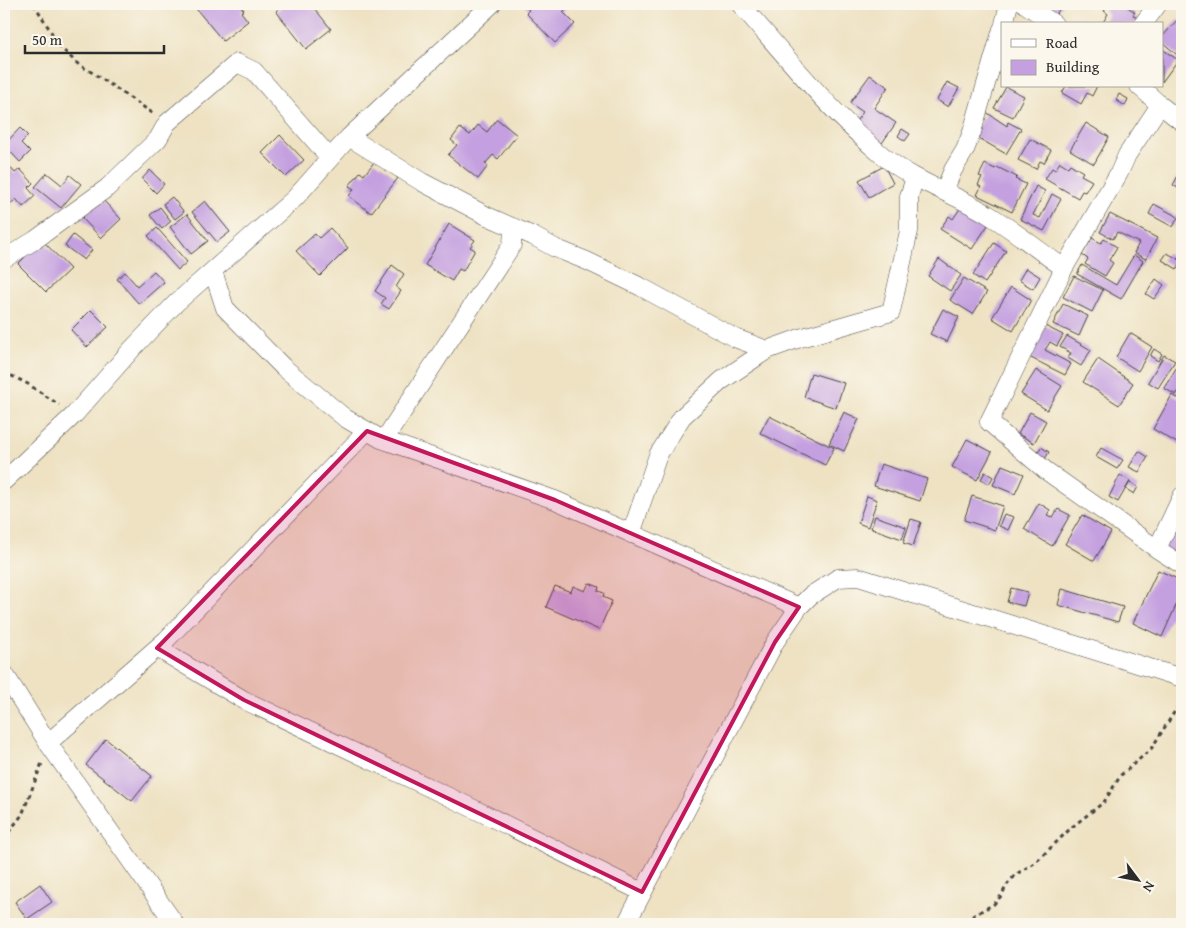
<svg xmlns="http://www.w3.org/2000/svg" width="1186" height="928" viewBox="0 0 1186 928" font-family="'Gentium Book Plus',serif">
  <style>
    .building { fill: #c4a0e0 }
    .lines { fill: none; stroke-linecap: round; stroke-linejoin: round }
    .minor-casing { stroke: #484642; stroke-width: 19 }
    .path { stroke: #484642; stroke-width: 3; stroke-dasharray: 4 4; stroke-linecap: butt }
    .minor { stroke: #fff; stroke-width: 18 }
    .marked { fill: #c2185b; fill-opacity: 0.2; stroke: #c2185b; stroke-width: 4; stroke-linejoin: round }
  </style>
  <rect width="100%" height="100%" fill="#fbf7ec"/>
  <filter id="ink" filterUnits="userSpaceOnUse"><feTurbulence type="fractalNoise" baseFrequency=".02" numOctaves="2"/><feDisplacementMap in="SourceGraphic" scale="10" xChannelSelector="R" yChannelSelector="G"/><feConvolveMatrix kernelMatrix="1 2 1 2 8 2 1 2 1" color-interpolation-filters="sRGB"/></filter>
  <filter id="wash" filterUnits="userSpaceOnUse"><feTurbulence type="fractalNoise" baseFrequency=".0096" numOctaves="4" result="noise"/><feDisplacementMap in="SourceGraphic" scale="20" xChannelSelector="R" yChannelSelector="G"/><feGaussianBlur stdDeviation="1.12" result="paint"/><feColorMatrix in="noise" values="0 0 0 0 0 0 0 0 0 0 0 0 0 0 0 0 0 1.4 0 .05"/><feComposite in="paint" operator="in"/></filter>
  <g filter="url(#wash)">
    <rect width="100%" height="100%" fill="#eee2c3"/>
    <g id="blocks">
      <path class="building" d="M192 4H239L244 10 241 12 248 21 223 41Z
        M285 4H311L331 29 306 49 276 11Z
        M522 4H561L566 9 563 12 575 24 555 43 526 13 529 10Z
        M1033 4H1063L1054 17Z
        M1109 4H1123L1135 12 1133 15 1142 21 1140 24H1102L1108 14 1104 11Z
        M1178 19 1182 22V59L1162 42V37Z
        M1162 49 1178 60 1162 82Z
        M870 75 888 87 874 108 896 123 882 143 854 124 863 112 850 103Z
        M947 82 959 88 948 107 937 100Z
        M1066 86H1097L1092 96 1087 93 1081 104 1062 93Z
        M1006 87 1024 96 1013 117 994 108Z
        M1119 94 1128 99 1125 106 1116 100Z
        M986 112 1007 126 1008 122 1021 129 1006 154 973 135Z
        M497 119 517 135 498 159 493 155 485 164 488 166 478 179 448 155 457 145 451 140 460 128 470 135 478 125 487 132Z
        M1086 123 1109 137 1094 164 1070 150Z
        M20 128 28 136 21 143 30 152 20 162 4 145Z
        M902 129 910 134 905 141 898 136Z
        M280 135 304 160 286 177 262 153Z
        M1030 139 1051 150 1044 163 1040 161 1036 169 1018 160Z
        M4 160 15 173 20 169 33 183 28 188 35 196 23 207 16 199 4 210Z
        M375 161 398 178 371 213 349 196 354 189 349 186 360 172 364 175Z
        M1060 162 1068 167 1070 164 1083 172 1081 175 1092 181 1085 192 1082 191 1078 198 1045 179 1052 168 1055 170Z
        M985 164 995 169 997 167 1017 177 1015 179 1026 184 1012 212 977 195 981 187 978 185 982 177 979 176Z
        M884 166 893 183 869 197 859 180Z
        M150 170 164 184 156 193 142 179Z
        M1180 172 1182 174 1181 190 1173 185Z
        M47 173 62 185 70 175 81 184 61 208 35 187Z
        M1036 186 1045 191 1033 215 1040 218 1052 194 1061 199 1044 231 1020 219Z
        M172 197 184 212 175 219 163 204Z
        M102 199 121 219 101 238 82 218Z
        M205 201 230 232 217 242 192 212Z
        M1154 204 1178 217 1173 227 1149 214Z
        M160 207 171 221 162 229 150 215Z
        M961 207 988 225 972 249 940 229 949 216 953 219Z
        M187 214 208 241 191 254 170 227Z
        M1110 214 1157 238 1146 259 1134 253 1139 243 1117 232 1113 239 1100 232Z
        M449 224 475 240 470 247 475 250 463 271 459 269 452 281 425 265Z
        M157 228 187 262 178 270 148 236Z
        M330 228 348 248 320 276 296 251 315 234 319 238Z
        M73 235 92 250 84 260 65 246Z
        M1092 238 1101 243 1104 239 1117 247 1109 260 1113 263 1105 276 1085 264 1088 259 1082 255Z
        M42 240 70 269 46 292 18 264Z
        M994 243 1006 251 985 283 973 275Z
        M1167 253 1182 261 1177 269 1162 260Z
        M1134 255 1143 261 1121 299 1077 274 1082 265 1116 285Z
        M939 259 961 275 950 291 928 276Z
        M392 265 404 274 396 287 401 291 389 309 381 304 385 298 375 291Z
        M1026 268 1040 277 1033 289 1019 280Z
        M154 271 164 282 139 304 117 279 125 272 137 286Z
        M1074 276 1103 290 1092 312 1063 297Z
        M964 278 987 292 973 314 950 300Z
        M1156 279 1164 285 1154 299 1146 294Z
        M1011 287 1031 300 1013 331 992 318Z
        M1063 304 1088 316 1079 336 1053 324Z
        M943 309 959 317 947 342 930 334Z
        M91 310 108 327 87 347 71 330Z
        M1045 326 1063 335 1057 346 1050 342 1045 350 1071 364 1065 375 1029 357Z
        M1130 333 1152 347 1138 371 1116 357Z
        M1067 336 1091 350 1081 366 1068 358 1071 353 1060 347Z
        M1154 349 1162 354 1158 361 1150 356Z
        M1164 355 1175 361 1158 388 1148 382Z
        M1098 359 1133 383 1119 405 1083 382Z
        M1178 365 1182 367V385L1176 395 1164 388Z
        M1036 370 1062 386 1047 410 1021 394Z
        M811 373 844 383 836 408 804 397Z
        M1172 395 1182 400V446L1153 429Z
        M844 412 859 419 844 451 829 444Z
        M1030 412 1046 421 1034 443 1018 434Z
        M769 416 834 448 825 465 760 433Z
        M967 439 992 452 977 480 952 467Z
        M1041 447 1049 452 1045 459 1037 454Z
        M1101 448 1123 460 1117 469 1096 457Z
        M1139 451 1148 457 1139 472 1129 467Z
        M881 464 927 479 920 501 874 486Z
        M1002 465 1024 474 1015 494 993 485Z
        M985 472 993 477 989 484 981 479Z
        M1120 475 1130 481 1118 502 1109 497Z
        M1130 482 1138 487 1134 494 1126 489Z
        M867 496 877 500 868 527 858 523Z
        M972 496 1003 506 995 530 964 520Z
        M1039 503 1050 510 1047 515 1053 517 1058 509 1070 515 1052 546 1024 529Z
        M1004 514 1014 517 1008 530 999 526Z
        M1082 515 1111 532 1094 561 1065 544Z
        M875 516 906 527 902 539 871 528Z
        M911 519 921 522 913 546 903 543Z
        M1173 532 1181 537 1177 545 1182 548V559L1164 548Z
        M1158 570 1182 581V592L1162 637 1133 623Z
        M589 583 599 587 598 591 604 593 603 597 612 601 599 630 546 607 555 586 571 592 573 586 585 591Z
        M1011 588 1028 592 1024 606 1007 602Z
        M1062 589 1123 607 1118 622 1058 605Z
        M106 739 152 776 132 801 86 765Z
        M40 884 52 902 27 919 15 902Z"/>
    </g>
  </g>
  <g filter="url(#ink)">
    <use href="#blocks" fill-opacity="0" stroke="#484642" stroke-width="1"/>
    <g class="lines">
      <g class="minor-casing">
        <path id="minor" d="M740 4C786 56 830 112 883 156 915 182 955 194 989 215 1015 231 1039 251 1064 268
          M1025 4 1054 24
          M1004 24 1009 4
          M1143 24 1158 4
          M1139 86 1160 105 1182 122
          M1160 105 1127 155 1119 173 1064 268 989 422 1045 470 1157 549 1182 565
          M349 137 422 182 487 216 533 236 555 248 587 261 641 287 735 338 767 350
          M944 191 953 170 965 150 972 132 1002 29
          M4 259 35 240 107 188 158 139 167 123 237 63 254 71 329 157
          M213 271 225 308 283 367 345 418 381 439 555 500 799 607
          M384 440 512 245 513 227
          M4 481 74 415 132 349 176 303 295 198 349 137 492 4
          M631 534 658 455 682 417 721 381 767 350 800 338 891 312 909 231V196L915 178
          M1157 549 1182 496
          M157 648 244 700 466 805 642 892
          M4 673 48 743 175 924
          M48 743 166 640 367 431
          M626 924 775 642 799 607 810 596 838 578 858 577 1182 678"/>
      </g>
      <path class="path" d="M34 4 61 48 79 65 93 73 154 114
        M4 372 28 384 59 405
        M4 838 22 815 42 763
        M958 924 994 904 1001 896 1007 885 1015 875 1036 862 1072 827 1104 802 1121 775 1151 749 1182 700"/>
      <use href="#minor" class="minor"/>
    </g>
  </g>
  <path class="marked" d="M367 431 555 500 799 607 775 642 642 892 244 700 157 648Z"/>
  <rect width="1186" height="928" fill="none" stroke="#fbf7ec" stroke-width="20"/>
  <rect x="1001" y="22" width="162" height="65" fill="#fbf7ec" stroke="#a8a59f"/>
  <rect x="1011" y="39" width="25" height="8" fill="#ffffff" stroke="#a8a59f"/>
  <text x="1046" y="48" font-size="15" fill="#2b2b2b">Road</text>
  <rect x="1011" y="60" width="25" height="15" fill="#c4a0e0" stroke="#a8a59f"/>
  <text x="1046" y="72" font-size="15" fill="#2b2b2b">Building</text>
  <g transform="translate(1138 880) rotate(122)" stroke="#fbf7ec" stroke-width="4" paint-order="stroke">
  <path d="M0-4L9 19L0 12L-9 19Z" fill="#2b2b2b"/>
  <text y="-8" font-size="14" font-weight="bold" text-anchor="middle" fill="#2b2b2b">N</text>
  </g>
  <path d="M25 45v8h139v-8" fill="none" stroke="#2b2b2b" stroke-width="2.5"/>
  <text x="32" y="45" font-size="15" fill="#2b2b2b" stroke="#fbf7ec" stroke-width="4" paint-order="stroke">50 m</text>
</svg>
